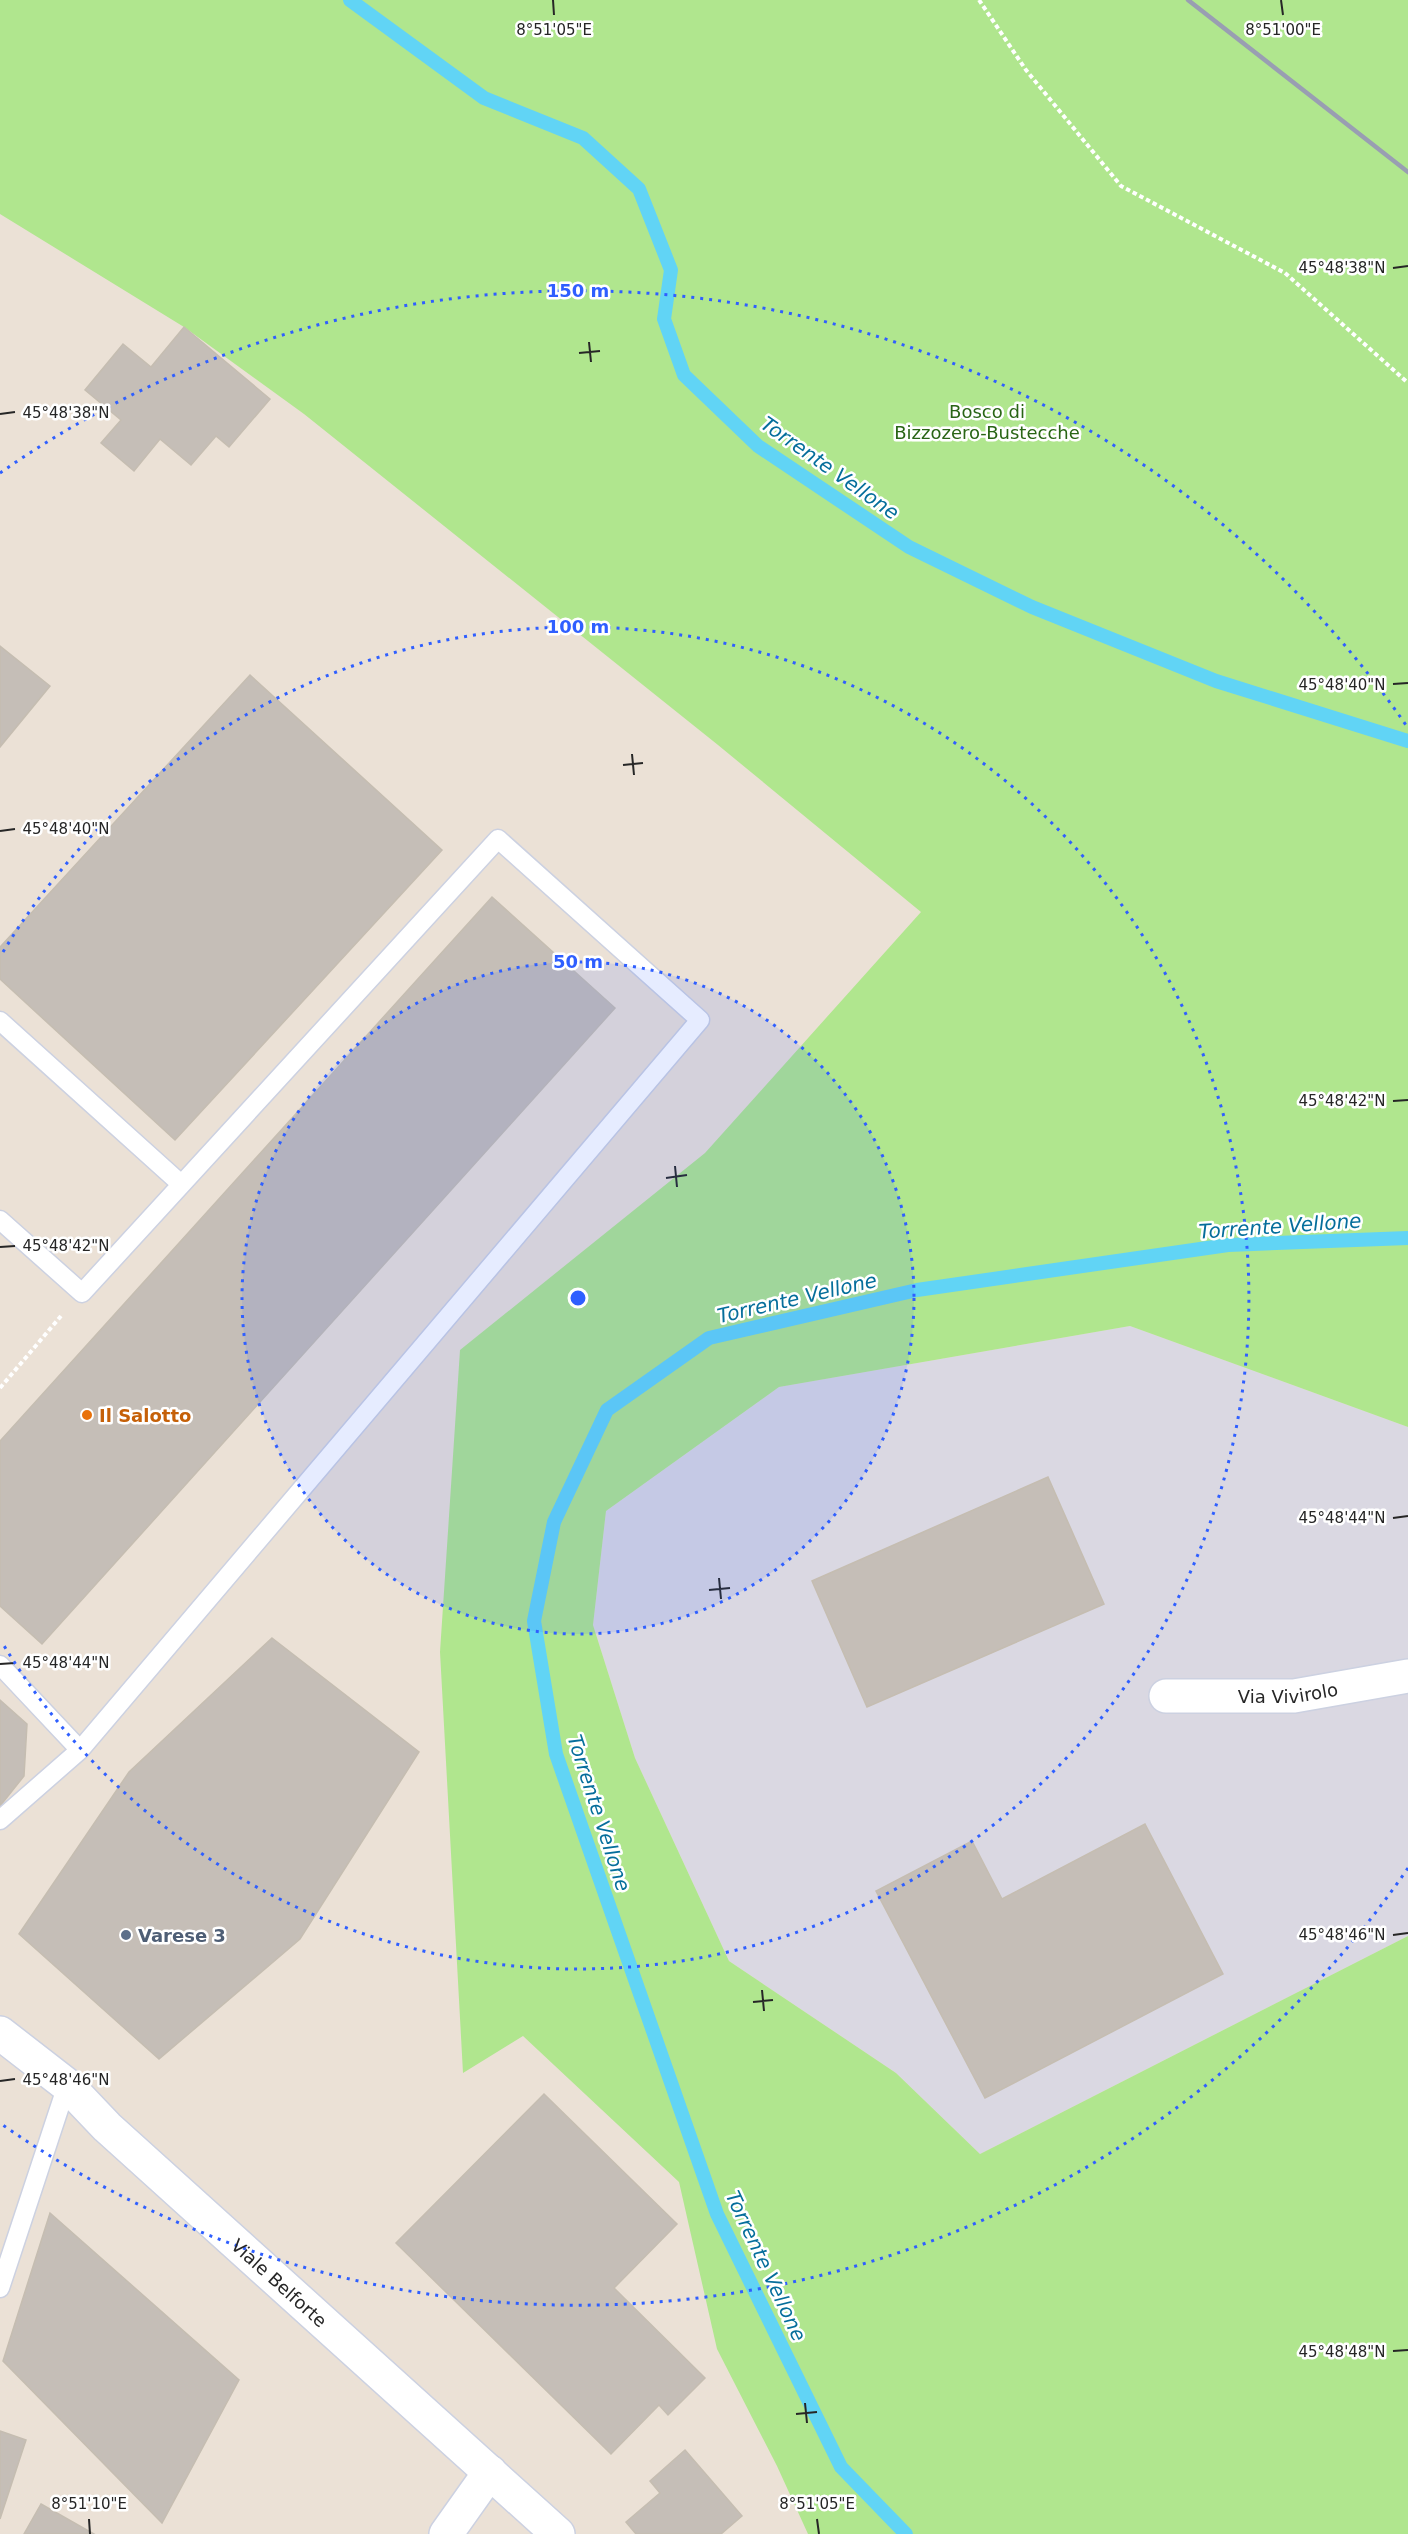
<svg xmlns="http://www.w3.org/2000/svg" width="1408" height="2534" viewBox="0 0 1408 2534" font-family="'DejaVu Sans',sans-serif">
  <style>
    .industrial { fill: #dad8e2 }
    .green { fill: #b0e68e }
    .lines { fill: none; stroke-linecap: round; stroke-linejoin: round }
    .stream { stroke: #61d4f5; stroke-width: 14 }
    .building { fill: #c5beb7; stroke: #c5bdb1; stroke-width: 1.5 }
    .service-casing { stroke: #ccd1e1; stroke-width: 21 }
    .minor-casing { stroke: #ccd1e1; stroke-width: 36 }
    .secondary-casing { stroke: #ccd1e1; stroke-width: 36 }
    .path { stroke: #fff; stroke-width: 4; stroke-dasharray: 4.5 3; stroke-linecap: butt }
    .service { stroke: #fff; stroke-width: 18 }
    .minor { stroke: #fff; stroke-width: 33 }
    .secondary { stroke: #fff; stroke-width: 33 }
    .rail { stroke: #999eb2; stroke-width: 4.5 }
    .ticks { fill: none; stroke: #262626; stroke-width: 2 }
    .ring { fill: none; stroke: #2f5fff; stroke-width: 3; stroke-dasharray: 3 6 }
    .food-dot { fill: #e8710a; stroke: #fff; stroke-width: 2 }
    .service-dot { fill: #5c6f8a; stroke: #fff; stroke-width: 2 }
    .labels { text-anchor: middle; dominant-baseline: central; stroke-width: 5; stroke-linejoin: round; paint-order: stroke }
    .park-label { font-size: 18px; fill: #296515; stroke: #fff }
    .food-label { font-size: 18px; font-weight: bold; fill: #c56008; stroke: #fff; text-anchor: start }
    .street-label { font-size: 18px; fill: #262626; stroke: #fff }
    .service-label { font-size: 18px; font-weight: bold; fill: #4e5e75; stroke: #fff; text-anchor: start }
    .water-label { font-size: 20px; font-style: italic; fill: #056e9b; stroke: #fff }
    .ticks-label { font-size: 15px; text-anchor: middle; fill: #262626; stroke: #fff; stroke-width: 5; stroke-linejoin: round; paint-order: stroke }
    .centre { fill: #2f5fff; stroke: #fff; stroke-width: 3 }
    .ring-label { font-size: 18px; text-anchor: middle; font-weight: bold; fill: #2f5fff; stroke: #fff; stroke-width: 5; stroke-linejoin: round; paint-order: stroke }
  </style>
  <rect width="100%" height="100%" fill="#ebe1d6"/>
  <path class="industrial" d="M1130 1326 1408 1427V1936L980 2154 896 2073 729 1961 635 1758 593 1625 606 1511 779 1387Z"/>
  <path class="green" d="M0 0H1408V1427L1130 1326 779 1387 606 1511 593 1625 635 1758 729 1961 896 2073 980 2154 1408 1936V2534H808L777 2466 717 2349 679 2182 523 2036 463 2073 440 1652 460 1350 705 1153 921 912 718 745 304 414 184 327 0 214Z"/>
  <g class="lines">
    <path class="stream" d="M350 0 484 98 583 138 639 189 671 270 664 319 684 375 758 446 909 547 1032 607 1216 681 1408 741
      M906 2534 841 2467 717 2214 556 1754 534 1621 554 1522 607 1410 709 1338 917 1290 1228 1245 1408 1238"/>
  </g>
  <path class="building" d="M184 327 270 399 229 447 216 436 191 465 160 439 134 471 101 443 121 420 85 390 123 344 151 367Z
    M0 646 50 686 0 747Z
    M250 675 442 850 175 1140 0 979V947Z
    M492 897 615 1008 42 1644 0 1606V1441Z
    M1048 1477 1104 1604 867 1707 812 1581Z
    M272 1638 419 1752 300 1939 159 2059 19 1934 129 1772Z
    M0 1700 27 1724 24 1776 0 1806Z
    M1145 1824 1223 1974 985 2098 876 1891 972 1841 1002 1899Z
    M544 2094 677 2224 614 2288 705 2378 668 2415 659 2405 611 2454 396 2243Z
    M50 2213 239 2380 162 2523 3 2361Z
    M0 2431 26 2440 0 2519Z
    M685 2450 742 2516 721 2534H636L626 2522 660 2493 650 2481Z
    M41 2504 94 2534H24Z"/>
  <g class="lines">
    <g class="service-casing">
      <path id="service" d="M0 1021 181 1184
        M0 1220 82 1293 498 839 700 1020 80 1750 0 1820
        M0 1665 80 1750
        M0 2288 67 2085"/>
    </g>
    <g class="minor-casing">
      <g id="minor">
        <path id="s1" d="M1166 1696H1294L1408 1676"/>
        <path d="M446 2534 490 2472"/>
      </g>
    </g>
    <g class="secondary-casing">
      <g id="secondary">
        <path id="s2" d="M0 2033 67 2085 107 2127 558 2534"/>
      </g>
    </g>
    <path class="path" d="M979 0 1026 70 1121 186 1285 273 1408 383
      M0 1388 61 1316"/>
    <use href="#service" class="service"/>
    <use href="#minor" class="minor"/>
    <use href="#secondary" class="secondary"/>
    <path class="rail" d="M1188 0 1408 172"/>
  </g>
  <path class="ticks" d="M553 0 554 15M1281 0 1283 15M1393 268 1408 266M589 342 591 362M579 353 600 351M0 414 15 412M1393 684 1408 683M632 754 634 775M623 765 643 763M0 831 15 829M1393 1101 1408 1100M675 1166 677 1187M666 1178 687 1175M0 1247 15 1246M1393 1518 1408 1516M719 1578 721 1599M709 1590 730 1588M0 1664 15 1663M1393 1935 1408 1933M762 1990 764 2011M753 2002 773 2000M0 2081 15 2079M1393 2351 1408 2350M805 2403 807 2423M796 2414 817 2412M89 2519 90 2534M817 2519 819 2534"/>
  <circle cx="578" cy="1298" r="336" fill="#2f5fff" fill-opacity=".12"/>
  <g class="ring">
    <circle cx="578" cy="1298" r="336"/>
    <path d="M3 952A671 671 0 1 1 3 1644"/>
    <path d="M1408 1868A1007 1007 0 0 1 0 2123M0 473A1007 1007 0 0 1 1408 728"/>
  </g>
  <circle class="food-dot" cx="87" cy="1415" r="6"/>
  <circle class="service-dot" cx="126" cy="1935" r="6"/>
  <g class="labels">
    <g class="park-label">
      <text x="987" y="411">Bosco di<tspan x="987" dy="21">Bizzozero-Bustecche</tspan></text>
    </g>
    <g class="food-label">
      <text x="99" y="1415">Il Salotto</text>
    </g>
    <g class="street-label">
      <text stroke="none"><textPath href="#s1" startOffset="122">Via Vivirolo</textPath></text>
      <text stroke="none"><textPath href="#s2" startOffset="375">Viale Belforte</textPath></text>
    </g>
    <g class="service-label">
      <text x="138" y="1935">Varese 3</text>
    </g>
    <g class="water-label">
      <text transform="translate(830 468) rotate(35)">Torrente Vellone</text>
      <text transform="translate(1280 1226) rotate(-4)">Torrente Vellone</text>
      <text transform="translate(797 1298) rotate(-13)">Torrente Vellone</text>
      <text transform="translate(599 1813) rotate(72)">Torrente Vellone</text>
      <text transform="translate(766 2266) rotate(65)">Torrente Vellone</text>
    </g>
  </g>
  <g class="ticks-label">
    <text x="554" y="35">8°51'05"E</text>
    <text x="1283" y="35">8°51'00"E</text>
    <text x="1342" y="273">45°48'38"N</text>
    <text x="66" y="418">45°48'38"N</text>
    <text x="1342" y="690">45°48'40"N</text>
    <text x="66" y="834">45°48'40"N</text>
    <text x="1342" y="1106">45°48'42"N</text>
    <text x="66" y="1251">45°48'42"N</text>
    <text x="1342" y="1523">45°48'44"N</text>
    <text x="66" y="1668">45°48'44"N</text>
    <text x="1342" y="1940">45°48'46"N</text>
    <text x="66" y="2085">45°48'46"N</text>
    <text x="1342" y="2357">45°48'48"N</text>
    <text x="89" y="2509">8°51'10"E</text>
    <text x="817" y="2509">8°51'05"E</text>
  </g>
  <circle cx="578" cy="1298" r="9" class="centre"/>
  <g class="ring-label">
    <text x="578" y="297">150 m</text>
    <text x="578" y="633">100 m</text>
    <text x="578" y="968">50 m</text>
  </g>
</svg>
